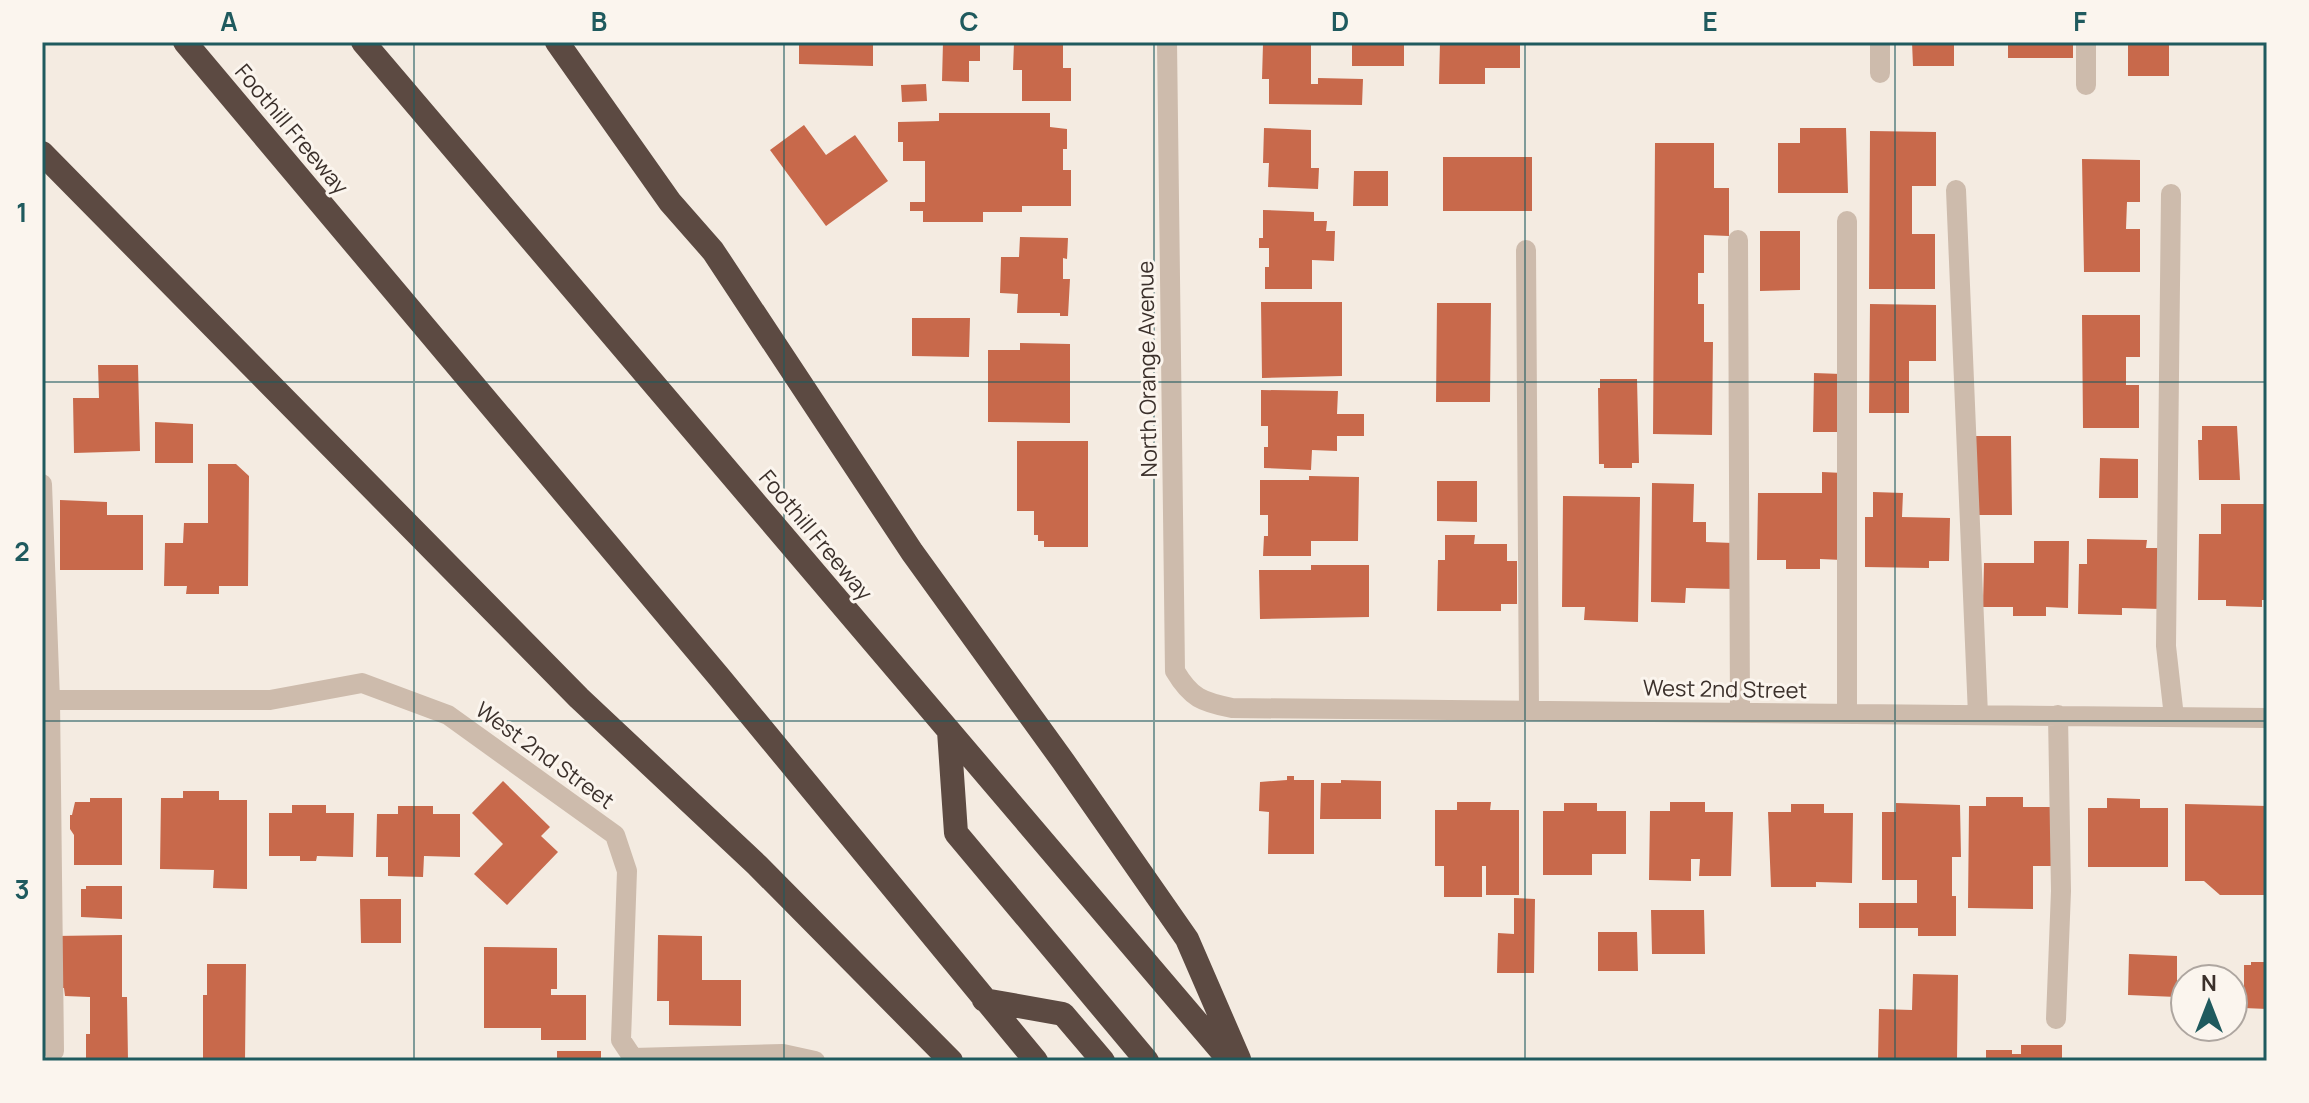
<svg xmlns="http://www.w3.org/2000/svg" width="2309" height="1103" viewBox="0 0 2309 1103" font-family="Manrope,sans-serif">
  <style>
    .building { fill: #c8694b }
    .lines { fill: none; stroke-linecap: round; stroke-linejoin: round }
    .minor { stroke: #cdbbac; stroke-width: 20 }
    .highway { stroke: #5c4a42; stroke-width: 24 }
    .grid { fill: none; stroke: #1f5a5e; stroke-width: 2; stroke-opacity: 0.55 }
    .labels { text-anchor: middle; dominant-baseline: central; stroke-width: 6; stroke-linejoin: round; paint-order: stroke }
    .street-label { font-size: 22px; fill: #3b302b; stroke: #fbf5ee }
    .neatline { fill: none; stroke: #1f5a5e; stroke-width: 3 }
    .grid-label { font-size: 26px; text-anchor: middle; font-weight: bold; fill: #1f5a5e }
  </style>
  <rect width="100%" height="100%" fill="#f4ebe1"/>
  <path class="building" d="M799 42H873V66L799 64Z
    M943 42H980V61H969V82L942 81Z
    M1014 42 1063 45V68H1071V101H1022V70H1013Z
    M1352 42H1404V66H1352Z
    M1440 42H1520V68H1485V84H1439Z
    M1912 42H1954V66H1913Z
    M2008 42H2073V58H2008Z
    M2128 42H2169V76H2128Z
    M1263 44 1311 45V84H1318V78L1363 79 1362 105 1269 104V79H1262Z
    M926 84 927 101 902 102 901 85Z
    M939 113H1050V127L1067 129V149H1063V170H1071V206H1022V212H983V222H923V211H910V202H925V161H903V142H898V122L939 121Z
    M804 125 826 155 855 135 888 181 826 226 770 150Z
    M1264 128 1311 130V168H1319L1318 189 1268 187 1269 163H1263Z
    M1800 128H1846L1848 193H1778V143H1800Z
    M1870 131 1936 132V186H1912V234H1935V289H1869Z
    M1655 143H1714V188H1729V236L1704 235V273H1698V304H1704V342H1713L1712 435 1653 434Z
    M1443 157H1532V211H1443Z
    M2082 159 2140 160V202H2127L2126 229H2140V272H2084Z
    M1354 171H1388V206H1353Z
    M1263 210 1314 212V221H1327L1326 231H1335L1334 261 1312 260V289H1265V267H1269V248H1259V238H1263Z
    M1760 231H1800V290L1760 291Z
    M1020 237 1068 238 1067 259 1063 258V279H1070L1068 316H1060V313H1017L1018 294 1000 293 1001 257H1019Z
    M1261 302H1342V376L1262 378Z
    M1437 303H1491L1490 402H1436Z
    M1870 304 1936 305V361H1909V413H1869Z
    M2082 315H2140V357H2126V385H2139V428H2083Z
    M912 318H970L969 357 912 356Z
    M1020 343 1070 344V423L988 422V350H1020Z
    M98 365H138L140 451 74 453 73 398H99Z
    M1814 373 1841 374 1840 432H1813Z
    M1600 379H1637L1639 463H1632V468H1604V464H1599L1598 388H1600Z
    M1261 390 1338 391 1337 414H1364V436H1337V451L1312 450 1311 470 1264 468V447H1268V426H1261Z
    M155 422 193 424V463H155Z
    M2202 426H2237L2240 480H2199L2198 440H2202Z
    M1972 436H2011L2012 515H1972Z
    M1017 441H1088V547H1044V541H1038V535H1034V511H1017Z
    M2100 458 2138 459V498H2099Z
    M208 464H236L249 476 248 586H219V594H186L187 586H164L165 543H183L184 523H208Z
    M1822 472 1843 473 1842 560 1820 559V569H1786V560H1757L1758 493H1822Z
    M1309 476 1359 477 1358 541H1311V556H1263L1264 536H1268V515H1260V480H1309Z
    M1437 481H1477V522L1437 521Z
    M1652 483 1694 484 1693 522H1706V542L1733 543 1735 589 1686 588 1685 603 1651 602Z
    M1873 492 1903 493 1902 517 1950 518 1949 561H1929V568L1865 567V517H1873Z
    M1563 496 1640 497 1638 622 1584 620 1585 607H1562Z
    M60 500 107 502V515H143V570H60Z
    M2221 504H2267V600H2262V607L2226 606V600H2198L2199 534H2221Z
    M1445 535H1475L1474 544H1507V561H1517V604H1501V611H1437L1438 560H1445Z
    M2087 539 2147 540 2146 548H2162L2161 609 2122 608V615L2078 614 2079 564H2087Z
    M2034 541H2069L2068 608 2046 607V616H2013V607H1983L1984 563H2034Z
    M1311 565H1369V617L1260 619 1259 570H1311Z
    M1287 776H1294V780H1314V854H1268L1269 812 1259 811 1260 782 1287 780Z
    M1341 780 1381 781V819H1320L1321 783H1341Z
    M503 781 550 827 541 836 558 852 507 905 474 874 503 844 472 813Z
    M183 791H219V800H247V889L213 888 214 870 160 869 161 798H183Z
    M1986 797H2023V807H2055L2054 866H2033V909L1968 908 1969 806H1986Z
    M90 798H122V865H74V835L70 829V815H72L75 802H90Z
    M2107 798 2140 799V808H2168V867H2088V808H2107Z
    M1457 802H1491L1490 810H1519V895H1486V866H1482V897H1444V866H1435V810H1457Z
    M1670 802H1705V812H1733L1731 876H1699L1700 859H1691V881L1649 880 1650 811H1670Z
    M1564 803H1597V811H1626V854H1592V875H1543V811H1564Z
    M1896 803 1960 805 1961 857H1952V896H1956V936H1918V928H1859V903H1917V880H1882V812H1896Z
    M1791 804H1824V813H1853L1852 883 1816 882V887H1771L1768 812H1791Z
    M2185 804 2267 806V895H2220L2204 881H2185Z
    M292 805H326V813H354L353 857 317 856 316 861H300V856H269V813H292Z
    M398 806H433V814H460V857L424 856 423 877 388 876V857H376L377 814H398Z
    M86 886H122V919L81 917V889H86Z
    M1514 898 1535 899 1534 973H1497L1498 933 1514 934Z
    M360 899H401V943H361Z
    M1651 910H1704L1705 954H1652Z
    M1598 932H1637L1638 971H1598Z
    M122 935V997H127L128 1061H86V1034H90V997L65 996 64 988H55V936Z
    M658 935 702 936V980H741V1026L669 1025V1001H657Z
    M484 947 557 948V989H551V995H586V1040H541V1028H484Z
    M2129 954 2177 956V997L2128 995Z
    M2251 962H2267V1009L2244 1008V965H2251Z
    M207 964H246L245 1061H203V995H207Z
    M1913 974 1958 975 1957 1061H1878L1879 1009 1912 1010Z
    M2021 1045H2062V1061H1986V1050H2012V1054H2021Z
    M557 1051H601V1061H557Z"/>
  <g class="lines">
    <path class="minor" d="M1167 42 1175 671C1191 698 1202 702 1232 708L2267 718
      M1880 42V73
      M2086 85V42
      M1956 190 1978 715
      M2171 194 2166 646 2174 717
      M1847 221V714
      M1738 240 1740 713
      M1526 250 1529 711
      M42 484 50 700 54 1051
      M42 700H270L362 683 448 715 615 835 627 871 621 1040 633 1058 783 1054 815 1061
      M2056 1019 2061 891 2058 715"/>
    <path class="highway" d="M185 42 720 678 1036 1061
      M363 42 1230 1061
      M557 42 670 202 713 251 912 552 1063 761 1187 939 1239 1059
      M42 153 579 698 757 865 951 1061
      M949 731 956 833 1147 1061
      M984 1000 1063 1014 1103 1061"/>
  </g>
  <path class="grid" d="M414 42V1061M784 42V1061M1154 42V1061M1525 42V1061M1895 42V1061M42 382H2267M42 721H2267"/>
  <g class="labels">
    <g class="street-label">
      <text transform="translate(292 129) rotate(50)">Foothill Freeway</text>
      <text transform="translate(1147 369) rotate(-91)">North Orange Avenue</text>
      <text transform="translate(816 535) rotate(50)">Foothill Freeway</text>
      <text transform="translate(1725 689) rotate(1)">West 2nd Street</text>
      <text transform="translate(545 755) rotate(36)">West 2nd Street</text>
    </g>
  </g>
  <rect width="2309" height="1103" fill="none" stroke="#fbf5ee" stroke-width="88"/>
  <g transform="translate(2209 1003)"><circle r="38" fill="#fbf5ee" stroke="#aea6a0" stroke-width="2"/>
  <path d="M0-6L14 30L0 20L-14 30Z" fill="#1f5a5e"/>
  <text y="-12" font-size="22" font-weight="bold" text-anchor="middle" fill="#3b302b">N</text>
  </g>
  <rect x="44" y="44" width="2221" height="1015" class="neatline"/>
  <g class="grid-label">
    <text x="229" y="31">A</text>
    <text x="599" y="31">B</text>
    <text x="969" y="31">C</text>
    <text x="1340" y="31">D</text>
    <text x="1710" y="31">E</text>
    <text x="2080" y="31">F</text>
    <text x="22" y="222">1</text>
    <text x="22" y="561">2</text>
    <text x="22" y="899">3</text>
  </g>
</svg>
